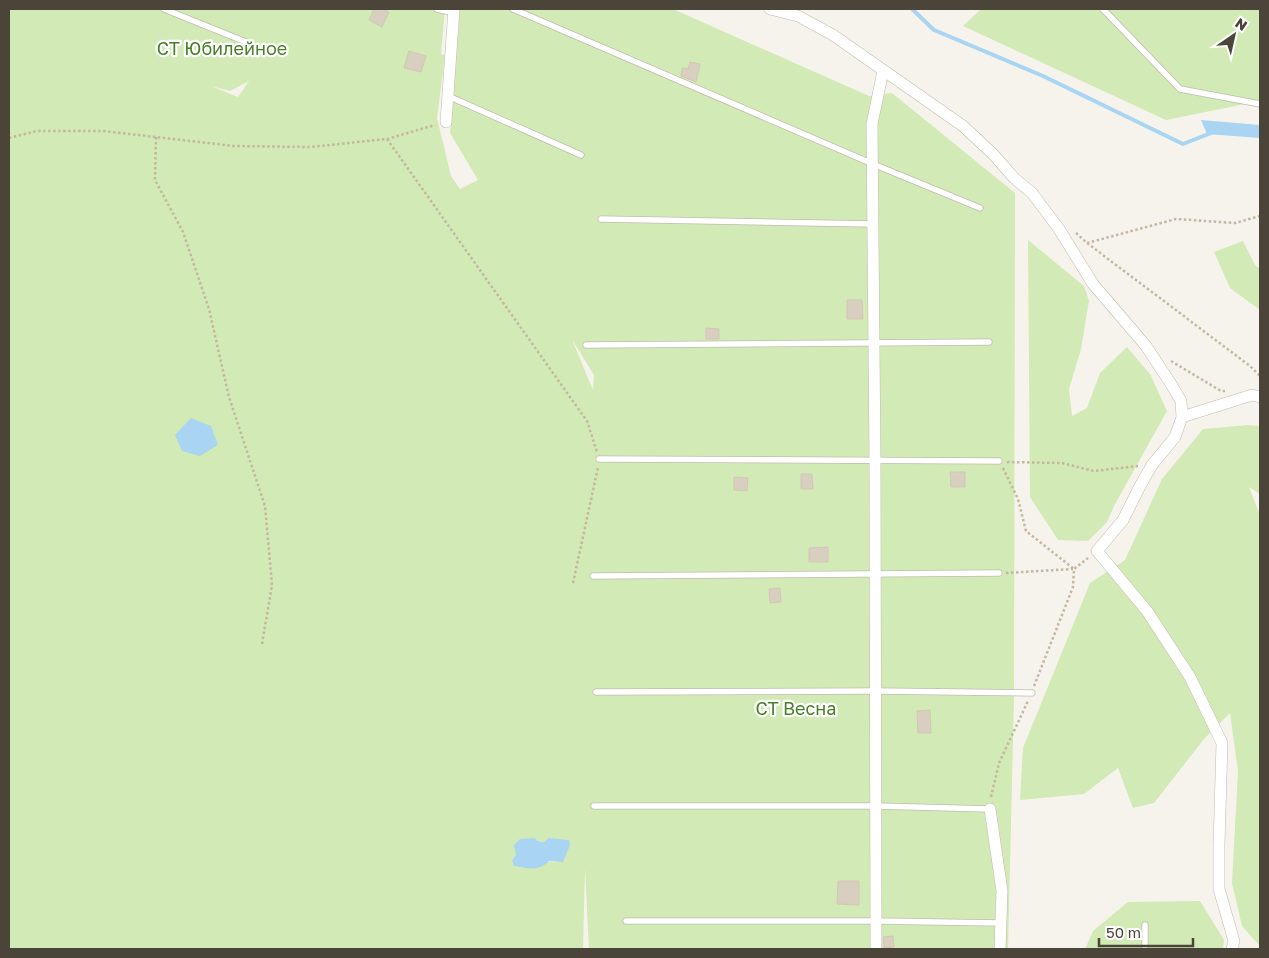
<svg xmlns="http://www.w3.org/2000/svg" width="1269" height="958" viewBox="0 0 1269 958" font-family="'Golos Text',sans-serif">
  <style>
    .green { fill: #d2eab5; fill-rule: evenodd }
    .water { fill: #a9d4f2 }
    .lines { fill: none; stroke-linecap: round; stroke-linejoin: round }
    .stream { stroke: #a9d4f2; stroke-width: 4 }
    .building { fill: #d8cfc1; stroke: #d3c7b4 }
    .service-casing { stroke: #c2bbae; stroke-width: 7 }
    .minor-casing { stroke: #c2bbae; stroke-width: 12 }
    .path { stroke: #c4b79f; stroke-width: 2.5; stroke-dasharray: 2.5 2.5; stroke-linecap: butt }
    .service { stroke: #fff; stroke-width: 5.5 }
    .minor { stroke: #fff; stroke-width: 11 }
    .labels { text-anchor: middle; dominant-baseline: central; stroke-width: 4.5; stroke-linejoin: round; paint-order: stroke }
    .park-label { font-size: 18px; fill: #4a7f2a; stroke: #fff }
  </style>
  <rect width="100%" height="100%" fill="#f6f3ec"/>
  <path class="green" d="M9 9H445L441 54 445 55 437 118 451 176 460 189 478 180 450 133 460 9H673L869 96 892 93 1015 193 1014 698 1008 949H589L585 868 583 949H9ZM249 81 238 97 211 86 230 91ZM573 341 594 375 593 390 573 342ZM537 841 545 842 558 862 512 860 516 855Z
    M981 9H1260V101L1166 120 963 26Z
    M1028 240 1084 286 1089 301 1081 349 1069 389 1072 416 1087 408 1100 373 1127 347 1150 374 1167 411 1114 506 1107 522 1088 541 1058 540 1030 497Z
    M1243 241 1255 265 1260 269V310L1230 288 1214 252Z
    M1248 425 1260 426V494L1249 487 1260 515V946L1242 926 1232 883 1238 771 1230 713 1204 739 1154 803 1133 808 1118 768 1084 794 1020 800 1023 748 1090 583 1125 560 1162 479 1203 429Z
    M1200 901 1224 940 1223 949H1085L1093 931 1128 902Z"/>
  <path class="water" d="M1201 120 1260 125V138L1207 134Z
    M191 418 211 426 218 445 200 456 182 451 175 435Z
    M535 838 537 841 544 842 549 838 569 840 570 845 563 862 549 861C538 872 529 868 514 866L512 860 516 855 514 845 520 839Z"/>
  <g class="lines">
    <path class="stream" d="M912 9 934 30 1043 76 1183 144 1211 133"/>
  </g>
  <path class="building" d="M374 9H383L389 12 382 27 369 20Z
    M409 51 426 56 421 72 404 68Z
    M690 62 700 64 696 82 681 76 682 68 688 69Z
    M847 300H862L863 319H847Z
    M706 328 719 329V339H706Z
    M950 472H965V487H951Z
    M801 474H812L813 489H801Z
    M734 477 748 478 747 491 734 490Z
    M828 547V562H809V548Z
    M780 588 781 602 770 603 769 589Z
    M930 710 931 733H918L917 711Z
    M838 881H859V905L837 904Z
    M893 936 894 947 884 948 883 937Z"/>
  <g class="lines">
    <g class="service-casing">
      <path id="service" d="M164 9 246 42
        M437 9 454 13
        M513 9 873 164 980 208
        M1103 9 1180 89 1260 104
        M448 96 581 155
        M601 219 873 224
        M586 345 989 342
        M599 459 999 461
        M593 576 999 573
        M596 692 875 691 1032 693
        M594 806H876L990 809
        M626 921H876L1000 923
        M1145 949V925"/>
    </g>
    <g class="minor-casing">
      <path id="minor" d="M770 9 798 16 833 35 963 126 994 155 1014 178 1032 193 1059 229 1093 284 1146 346 1171 384 1181 401 1182 417 1175 437 1152 465 1140 486 1123 520 1097 551 1147 611 1190 677 1222 743 1219 845V889L1234 941 1232 949
        M446 122 454 9
        M1182 417 1252 395 1260 397
        M990 809 1002 891 1000 949
        M876 949 875 460 872 124 883 71"/>
    </g>
    <path class="path" d="M156 137 155 180 183 232 209 309 229 397 265 506 272 585 262 644
      M9 138 37 131H103L234 146 310 147 387 139 435 125
      M387 139 587 421 597 452
      M1076 233 1087 243 1250 366 1260 376
      M1087 243 1176 219 1235 223 1260 216
      M1171 361 1221 391H1225
      M1007 462 1062 463 1094 471 1138 466
      M1003 468 1018 499 1026 531 1074 569
      M1006 573 1073 569
      M573 583 598 467
      M1034 686 1073 587 1074 569 1088 558
      M991 797 999 763 1028 701"/>
    <use href="#service" class="service"/>
    <use href="#minor" class="minor"/>
  </g>
  <g class="labels">
    <g class="park-label">
      <text x="222" y="48">СТ Юбилейное</text>
      <text x="796" y="708">СТ Весна</text>
    </g>
  </g>
  <rect width="1269" height="958" fill="none" stroke="#4b4439" stroke-width="20"/>
  <g transform="translate(1234 35) rotate(34)" stroke="#ffffff" stroke-width="4" paint-order="stroke">
  <path d="M0-4L9 19L0 12L-9 19Z" fill="#4b4439"/>
  <text y="-8" font-size="14" font-weight="bold" text-anchor="middle" fill="#4b4439">N</text>
  </g>
  <path d="M1099 938v8h94v-8" fill="none" stroke="#4b4439" stroke-width="2.5"/>
  <text x="1106" y="938" font-size="15" fill="#4b4439" stroke="#ffffff" stroke-width="4" paint-order="stroke">50 m</text>
</svg>
